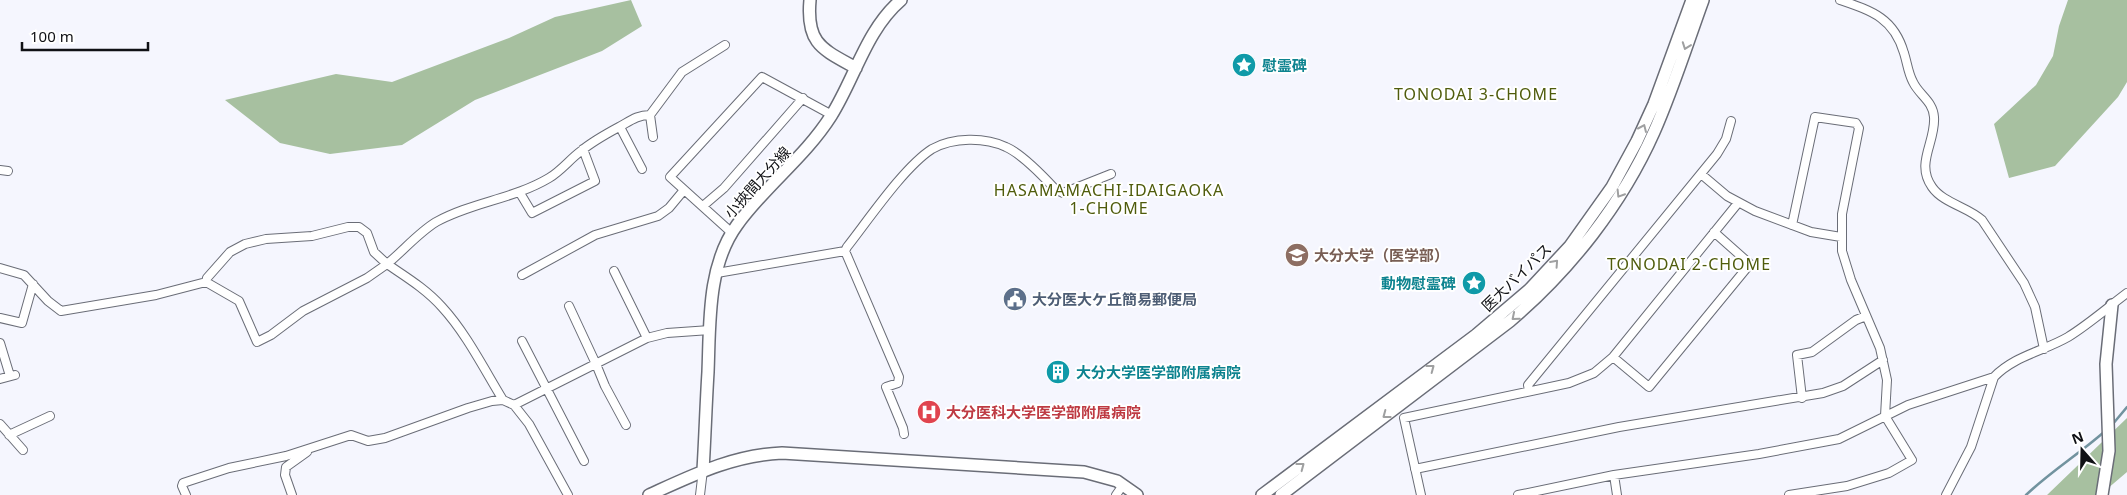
<svg xmlns="http://www.w3.org/2000/svg" width="2127" height="495" viewBox="0 0 2127 495" font-family="'Noto Sans','Noto Sans JP',sans-serif">
  <style>
    .forest { fill: #a7c0a0 }
    .lines { fill: none; stroke-linecap: round; stroke-linejoin: round }
    .stream { stroke: #72939f; stroke-width: 2.5 }
    .street-casing { stroke: #6a6d77; stroke-width: 10 }
    .secondary-casing { stroke: #6a6d77; stroke-width: 14 }
    .street { stroke: #fff; stroke-width: 8 }
    .secondary { stroke: #fff; stroke-width: 11 }
    .oneway { stroke: #9fa0a1 }
    .labels { text-anchor: middle; dominant-baseline: central; stroke-width: 4; stroke-linejoin: round; paint-order: stroke }
    .culture-label { font-size: 15px; font-weight: bold; fill: #0d838f; stroke: #fff; text-anchor: start }
    .street-label { font-size: 15px; fill: #101115; stroke: #fff }
    .education-label { font-size: 15px; font-weight: bold; fill: #785e54; stroke: #fff; text-anchor: start }
    .service-label { font-size: 15px; font-weight: bold; fill: #4e5e75; stroke: #fff; text-anchor: start }
    .health-label { font-size: 15px; font-weight: bold; fill: #be3a42; stroke: #fff; text-anchor: start }
    .neighbourhood-label { font-size: 16px; letter-spacing: 1px; fill: #4f5c0c; stroke: #fff }
  </style>
  <rect width="100%" height="100%" fill="#f5f6fe"/>
  <path class="forest" d="M631 0 642 26 602 51 475 100 402 145 330 154 280 143 225 100 336 74 392 82 509 38 555 17Z
    M2068 0H2127V82L2118 97 2055 166 2009 178 1994 124 2036 85 2053 56 2059 26Z
    M2127 418V472L2100 495H2047Z"/>
  <g class="lines">
    <path class="stream" d="M2112 425 2127 407
      M2026 495C2050 472 2079 454 2104 432"/>
    <g class="street-casing">
      <path id="street" d="M1840 0C1872 11 1894 18 1904 53 1907 62 1908 73 1913 82 1919 95 1933 101 1934 117 1936 142 1915 163 1932 187 1943 203 1968 207 1982 220L2024 283 2035 307 2044 349
        M650 115 653 137
        M620 127 642 169
        M0 170 8 171
        M1701 174 1727 196 1755 211 1811 232 1841 237
        M520 193 532 213 595 181 583 149
        M703 206 724 188 803 98
        M732 233 670 177 762 77 832 115
        M0 268 24 275 48 301 61 311 156 295 206 282 239 301 257 342 271 335 303 311 367 278 387 264 374 252 367 233 359 227H348L312 236 266 239 245 244 230 252 207 278 206 282
        M614 271 647 338
        M717 273 845 251
        M522 275 595 235 658 216 669 208 684 190
        M569 306 596 364 605 386 626 425
        M0 318 22 323 33 284
        M522 341 584 461
        M0 343 10 376
        M1613 357 1649 387 1750 264 1714 232
        M0 379 15 375
        M1529 391 1528 385 1717 154 1726 139 1731 121
        M1802 398 1797 355 1812 352 1856 320 1866 316
        M503 400C484 369 466 333 442 307 426 289 406 277 387 264 403 251 418 233 436 222 472 202 514 199 549 178 561 171 570 159 581 151 593 141 606 134 619 127 630 121 637 115 650 115L682 72 725 45
        M514 405 647 338 667 333 710 330
        M0 424 23 450
        M904 434 903 428 886 387 898 383 899 377 845 251 847 247C869 219 904 167 932 149 953 137 985 137 1006 147 1022 154 1043 176 1055 189L1063 193 1111 174
        M9 435 50 416
        M1415 469 1619 427 1823 393 1843 386 1883 360
        M1614 475 1617 495
        M186 495 182 486 183 483 229 468 286 456 351 435 368 441 385 438 468 408 492 401 503 400 514 405 529 424 568 495
        M292 495 285 475 286 467 307 452
        M700 495 703 470
        M1116 495 1123 485
        M1421 495 1404 418 1569 383 1594 373 1613 357 1738 203
        M1518 495 1614 475 1759 454 1839 439 1908 405 1994 377
        M1789 495 1847 486 1889 473 1912 460 1885 416 1887 380 1880 348 1851 280 1842 251V214L1859 128 1856 123 1815 117 1792 225
        M1946 495 1971 447 1994 377C2014 356 2044 351 2068 337 2089 324 2107 308 2127 293"/>
    </g>
    <g class="secondary-casing">
      <path id="secondary" d="M810 0C806 44 822 49 856 68
        M703 470C705 437 706 404 708 372 710 324 707 266 737 225 765 186 805 157 831 116 855 78 866 30 901 0
        M649 495C693 475 733 455 782 453L1084 472 1117 481 1137 495
        M1262 495 1476 335 1530 289 1570 246 1612 187 1637 141 1654 104 1692 0
        M1281 495 1510 321C1570 270 1622 204 1654 132 1673 89 1687 44 1703 0
        M2102 495 2109 451 2106 364 2112 305"/>
    </g>
    <use href="#street" class="street"/>
    <use href="#secondary" class="secondary"/>
  </g>
  <defs><path id="oneway-chevron" d="M-2-3.5L2.5 0L-2 3.5" fill="none" stroke-width="1.6" stroke-linecap="round" stroke-linejoin="round" transform="scale(1.25)"/></defs>
  <g class="oneway">
    <use href="#oneway-chevron" transform="translate(1686 46) rotate(110)"/>
    <use href="#oneway-chevron" transform="translate(1643 128) rotate(-66)"/>
    <use href="#oneway-chevron" transform="translate(1620 194) rotate(122)"/>
    <use href="#oneway-chevron" transform="translate(1555 263) rotate(-48)"/>
    <use href="#oneway-chevron" transform="translate(1515 317) rotate(140)"/>
    <use href="#oneway-chevron" transform="translate(1431 368) rotate(-37)"/>
    <use href="#oneway-chevron" transform="translate(1386 415) rotate(143)"/>
    <use href="#oneway-chevron" transform="translate(1301 466) rotate(-37)"/>
  </g>
  <defs>
    <g id="sight-disc" transform="scale(1.25)"><circle r="9.5" fill="#0f9aa8" stroke="#fff"/><path d="M0-6L1.8-2.2L6-1.7L2.9 1.2L3.7 5.4L0 3.3L-3.7 5.4L-2.9 1.2L-6-1.7L-1.8-2.2Z" fill="#fff"/></g>
    <g id="university-disc" transform="scale(1.25)"><circle r="9.5" fill="#8d6e63" stroke="#fff"/><path d="M0-5L7-2L0 1L-7-2ZM-4 1L0 2.5L4 1V4Q0 6-4 4Z" fill="#fff"/></g>
    <g id="civic-disc" transform="scale(1.25)"><circle r="9.5" fill="#5c6f8a" stroke="#fff"/><path d="M-.6-6.5H3V-4.5H.6V-3L4-1V1h2V6H-6V1h2V-1L-.6-3ZM-1.2 2.5V6h2.4V2.5Z" fill="#fff"/></g>
    <g id="building-disc" transform="scale(1.25)"><circle r="9.5" fill="#0f9aa8" stroke="#fff"/><path d="M-4-6H4V6H1V3H-1V6H-4ZM-2.5-4.3h1.7v1.8h-1.7ZM.8-4.3h1.7v1.8H.8ZM-2.5-1h1.7V.8h-1.7ZM.8-1h1.7V.8H.8Z" fill="#fff"/></g>
    <g id="hospital-disc" transform="scale(1.25)"><circle r="9.5" fill="#e0444e" stroke="#fff"/><path d="M-5-5h3v3.5h4V-5h3V5h-3V1.5h-4V5h-3Z" fill="#fff"/></g>
  </defs>
  <g fill-rule="evenodd">
    <use href="#sight-disc" x="1244" y="65"/>
    <use href="#university-disc" x="1297" y="255"/>
    <use href="#sight-disc" x="1474" y="283"/>
    <use href="#civic-disc" x="1015" y="299"/>
    <use href="#building-disc" x="1058" y="372"/>
    <use href="#hospital-disc" x="929" y="412"/>
  </g>
  <g class="labels">
    <g class="culture-label">
      <text x="1262" y="65">慰霊碑</text>
      <text x="1456" y="283" text-anchor="end">動物慰霊碑</text>
      <text x="1076" y="372">大分大学医学部附属病院</text>
    </g>
    <g class="street-label">
      <text transform="translate(757 182) rotate(-48)">小挾間大分線</text>
      <text transform="translate(1516 277) rotate(-44)">医大バイパス</text>
    </g>
    <g class="education-label">
      <text x="1314" y="255">大分大学（医学部）</text>
    </g>
    <g class="service-label">
      <text x="1032" y="299">大分医大ケ丘簡易郵便局</text>
    </g>
    <g class="health-label">
      <text x="946" y="412">大分医科大学医学部附属病院</text>
    </g>
    <g class="neighbourhood-label">
      <text x="1476" y="94">TONODAI 3-CHOME</text>
      <text x="1109" y="190">HASAMAMACHI-IDAIGAOKA<tspan x="1109" dy="18">1-CHOME</tspan></text>
      <text x="1689" y="264">TONODAI 2-CHOME</text>
    </g>
  </g>
  <g transform="translate(2082 450) rotate(340)" stroke="#ffffff" stroke-width="4" paint-order="stroke">
  <path d="M0-4L9 19L0 12L-9 19Z" fill="#101115"/>
  <text y="-8" font-size="14" font-weight="bold" text-anchor="middle" fill="#101115">N</text>
  </g>
  <path d="M22 42v8h126v-8" fill="none" stroke="#101115" stroke-width="2.5"/>
  <text x="30" y="42" font-size="15" fill="#101115" stroke="#ffffff" stroke-width="4" paint-order="stroke">100 m</text>
</svg>
